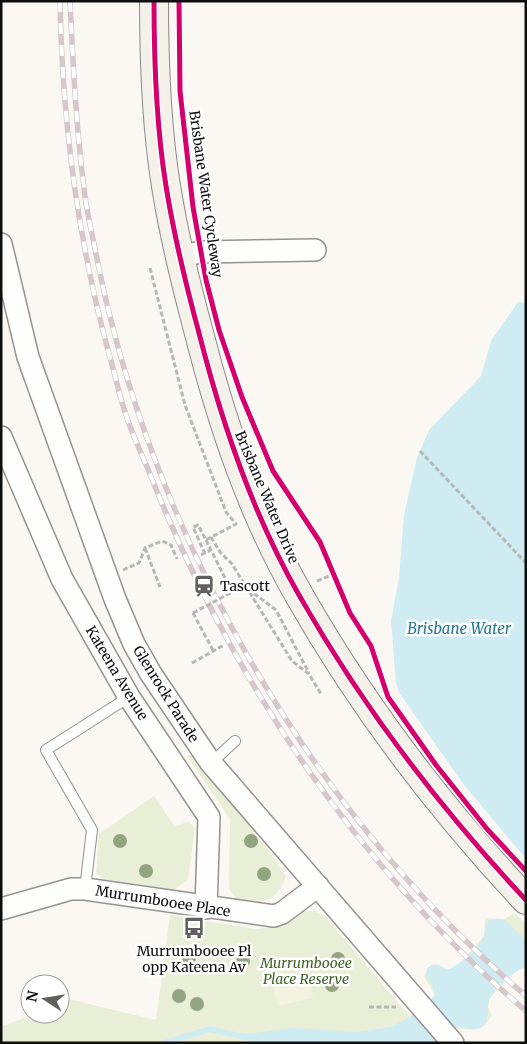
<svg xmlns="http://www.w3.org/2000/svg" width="527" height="1044" viewBox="0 0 527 1044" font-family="Merriweather,serif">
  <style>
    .green { fill: #e9eed6 }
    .pitch { fill: #f1f2df }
    .water { fill: #ceecf1 }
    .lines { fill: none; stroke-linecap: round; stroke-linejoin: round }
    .stream { stroke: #ceecf1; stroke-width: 5.5 }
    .lane-casing { stroke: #959392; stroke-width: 12 }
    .street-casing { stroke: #959392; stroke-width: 24 }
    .secondary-casing { stroke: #8b8a88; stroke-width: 30 }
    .path { stroke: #b8b7b7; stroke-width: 3; stroke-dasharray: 5 2.5; stroke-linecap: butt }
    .lane { stroke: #fefefd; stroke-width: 10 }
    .street { stroke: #fefefd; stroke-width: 21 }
    .secondary { stroke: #f4f1eb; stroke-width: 28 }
    .rail-casing { stroke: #d6c7ca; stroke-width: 5.5 }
    .rail { stroke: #fff; stroke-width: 4; stroke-dasharray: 11; stroke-linecap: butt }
    .path-bridge { stroke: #b8b7b7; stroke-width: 3; stroke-dasharray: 5 2.5; stroke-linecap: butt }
    .cycleway-casing { stroke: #fff; stroke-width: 8 }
    .cycleway { stroke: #d6006c; stroke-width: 5 }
    .tree { fill: #92a482 }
    .labels { text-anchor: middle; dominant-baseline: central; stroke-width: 5; stroke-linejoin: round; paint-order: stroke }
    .street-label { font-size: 14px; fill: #0e0e0e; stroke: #fff }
    .poi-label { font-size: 14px; fill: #0e0e0e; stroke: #fff; text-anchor: start }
    .park-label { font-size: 14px; font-style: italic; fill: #3d6024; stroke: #fff }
    .water-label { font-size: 15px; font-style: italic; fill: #237994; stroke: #fff }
  </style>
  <rect width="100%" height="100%" fill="#fbf8f4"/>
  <path class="green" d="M193 753 278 863 286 877C274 904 265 903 238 901L229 889 230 819 187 756Z
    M154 796 175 827 189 821 195 829 188 880 174 890 104 879 96 874 99 834Z
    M302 911H315L325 916 410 1017 435 995 424 977C429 964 435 961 447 970L456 968 484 936 485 918 504 919 514 913 526 924V967L517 968 489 999 488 1007 492 1015C481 1034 476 1028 457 1029L442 1043H1V1027L33 1014H60V1002L68 999 156 1020 170 915 256 929 284 926Z"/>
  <path class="pitch" d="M308 973 313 998 278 1006 272 981Z"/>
  <path class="water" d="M518 302 526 303V859L464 785 400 694 396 683 391 621 399 578 404 515 417 458 429 430 481 376 491 341Z
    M491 919H504L526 940V967C516 969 493 989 489 1000 486 1009 492 1027 476 1029 470 1030 463 1027 457 1027L439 1043H252L237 1035 294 1028 357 1032 391 1027 410 1017 435 995 432 984 426 976 427 968C435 962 439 964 447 970 457 967 480 947 484 936 487 929 483 924 491 919Z"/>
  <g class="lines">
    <path class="stream" d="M164 1043 210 1029 244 1037"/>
    <g class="lane-casing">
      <path id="lane" d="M211 763 235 741
        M85 889 92 830 46 750 129 697"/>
    </g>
    <g class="street-casing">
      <path id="street" d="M1 244 28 357 115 599 134 644 151 674 211 763 453 1043
        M179 256 202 252 315 250
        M1 437 62 579 129 697 209 817 206 908
        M1 909 71 889H85L274 916 282 913 318 886"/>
    </g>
    <g class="secondary-casing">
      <path id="secondary" d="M154 1C154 63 156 125 166 186 174 236 186 285 199 333 222 424 252 513 299 595 362 706 439 807 526 900"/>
    </g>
    <path class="path" d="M150 268 185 405 226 512 236 524 206 540 198 525 193 527 205 554
      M420 451 526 563
      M211 537 220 552 232 564 292 661 309 674 321 694
      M206 540 232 592
      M145 548 160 587
      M201 555 211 550
      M123 570 139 563 145 548 162 541 171 545 177 559
      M317 581 334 574
      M248 589 276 610 309 673
      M193 613 214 652
      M192 663 224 645
      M369 1007H396"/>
    <use href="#lane" class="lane"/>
    <use href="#street" class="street"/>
    <use href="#secondary" class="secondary"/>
    <g class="rail-casing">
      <path id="rail" d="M60 1C62 120 78 240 109 354 115 374 119 395 126 415 134 439 145 461 154 484 235 685 360 870 526 1011
        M70 1C73 63 76 126 84 188 86 210 92 232 96 254 151 534 309 811 526 996"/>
    </g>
    <use href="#rail" class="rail"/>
    <path class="path-bridge" d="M193 613 232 592"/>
    <g class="cycleway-casing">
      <path id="cycleway" d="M154 1C154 63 156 125 166 186 174 236 186 285 199 333 222 424 252 513 299 595 362 706 439 807 526 900
        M179 1 180 91 193 207 206 280 219 330 242 397 273 471 320 542 350 613 371 646 388 697 436 765 487 829 526 871"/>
    </g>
    <use href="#cycleway" class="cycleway"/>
  </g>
  <g class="tree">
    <circle cx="120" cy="841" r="7"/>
    <circle cx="251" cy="841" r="7"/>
    <circle cx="146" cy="871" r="7"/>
    <circle cx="264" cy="874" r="7"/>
    <circle cx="189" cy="958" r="7"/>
    <circle cx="338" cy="959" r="7"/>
    <circle cx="243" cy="961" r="7"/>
    <circle cx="332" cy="985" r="7"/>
    <circle cx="179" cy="996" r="7"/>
    <circle cx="197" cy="1004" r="7"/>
  </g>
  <defs>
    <g id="station-bare" transform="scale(1.725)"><path d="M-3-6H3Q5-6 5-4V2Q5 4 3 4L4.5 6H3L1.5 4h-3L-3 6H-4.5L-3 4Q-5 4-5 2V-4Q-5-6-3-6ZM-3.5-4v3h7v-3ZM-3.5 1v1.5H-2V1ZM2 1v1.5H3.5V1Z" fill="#61605e" stroke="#fff" stroke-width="2.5" paint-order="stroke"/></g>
    <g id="bus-bare" transform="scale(1.725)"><path d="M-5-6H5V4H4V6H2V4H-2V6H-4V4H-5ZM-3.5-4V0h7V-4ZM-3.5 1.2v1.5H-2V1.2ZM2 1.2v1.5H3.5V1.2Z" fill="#61605e" stroke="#fff" stroke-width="2.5" paint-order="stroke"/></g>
  </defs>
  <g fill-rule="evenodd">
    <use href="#station-bare" x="204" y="586"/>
    <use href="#bus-bare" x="194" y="928"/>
  </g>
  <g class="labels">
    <g class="street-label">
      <text transform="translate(206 194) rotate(82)">Brisbane Water Cycleway</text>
      <text transform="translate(267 497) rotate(67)">Brisbane Water Drive</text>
      <text transform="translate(117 673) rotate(59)">Kateena Avenue</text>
      <text transform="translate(166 694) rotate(58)">Glenrock Parade</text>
      <text transform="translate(163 901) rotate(9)">Murrumbooee Place</text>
    </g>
    <g class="poi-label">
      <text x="220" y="586">Tascott</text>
      <text x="194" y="951" text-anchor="middle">Murrumbooee Pl<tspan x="194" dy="16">opp Kateena Av</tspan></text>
    </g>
    <g class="park-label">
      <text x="306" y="963">Murrumbooee<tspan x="306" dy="16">Place Reserve</tspan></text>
    </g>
    <g class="water-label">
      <text x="459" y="628">Brisbane Water</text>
    </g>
  </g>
  <rect width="527" height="1044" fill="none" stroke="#0e0e0e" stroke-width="5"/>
  <g transform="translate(45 999) rotate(282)"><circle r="24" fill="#ffffff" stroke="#9f9f9f"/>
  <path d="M0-4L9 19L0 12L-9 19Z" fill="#61605e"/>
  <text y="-8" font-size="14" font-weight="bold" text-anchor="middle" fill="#0e0e0e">N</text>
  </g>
</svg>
